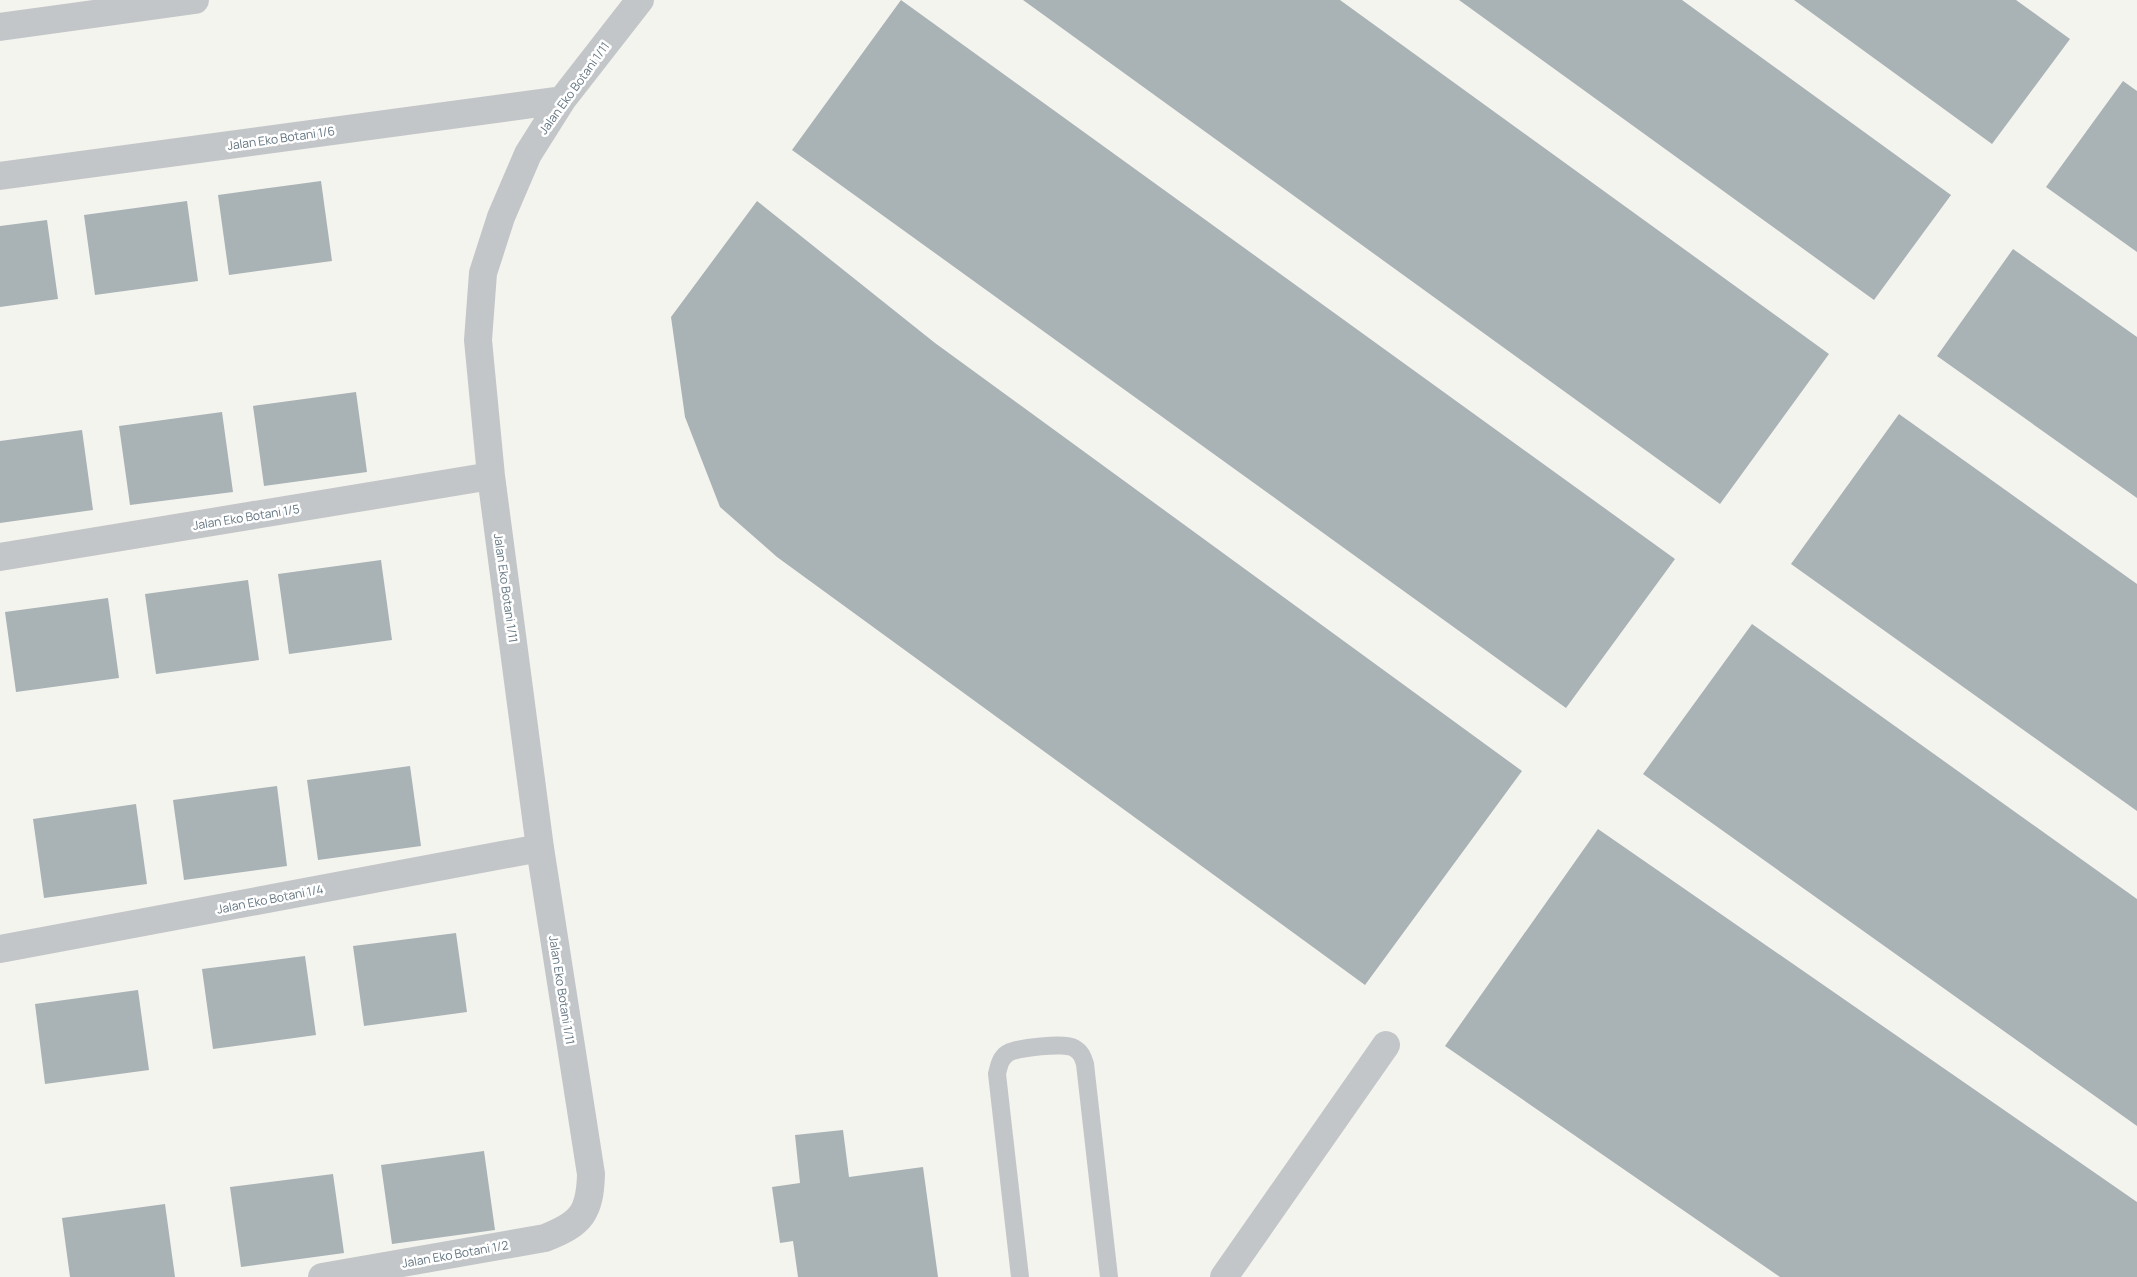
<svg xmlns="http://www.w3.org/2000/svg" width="2137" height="1277" viewBox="0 0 2137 1277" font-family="Manrope,sans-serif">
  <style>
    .building { fill: #a9b2b5 }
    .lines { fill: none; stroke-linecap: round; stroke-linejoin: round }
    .service { stroke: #c3c6c9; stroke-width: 18 }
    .minor { stroke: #c3c6c9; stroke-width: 28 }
    .labels { text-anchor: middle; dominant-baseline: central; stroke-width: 5; stroke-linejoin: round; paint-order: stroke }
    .street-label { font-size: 12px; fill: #627480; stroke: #fff }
  </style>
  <rect width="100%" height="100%" fill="#f4f4ef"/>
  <path class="building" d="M901 0 1675 559 1566 708 792 150Z
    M1023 0H1340L1829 354 1720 504Z
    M1459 0H1682L1951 195 1874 300Z
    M1794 0H2016L2070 39 1992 144Z
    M2123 81 2137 91V252L2046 187Z
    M321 181 332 261 229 275 218 195Z
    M187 201 198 281 95 295 84 215Z
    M757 201 935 343 1522 771 1365 985 777 557 720 507 685 417 671 317Z
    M47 220 58 299 0 307V226Z
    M2013 249 2137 337V498L1937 356Z
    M356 392 367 472 264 486 253 406Z
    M222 412 233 492 130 505 119 426Z
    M1899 414 2137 584V811L1791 564Z
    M82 430 93 510 0 523V441Z
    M381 560 392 640 289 654 278 574Z
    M248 580 259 660 156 674 145 594Z
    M108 598 119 678 16 692 5 612Z
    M1752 624 2137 899V1126L1643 774Z
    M410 766 421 846 318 860 307 780Z
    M277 786 287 866 184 880 173 800Z
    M136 804 147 884 44 898 33 819Z
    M1598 829 2137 1202V1277H1780L1445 1046Z
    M456 933 467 1012 364 1026 353 946Z
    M305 956 316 1035 213 1049 202 969Z
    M138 990 149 1070 45 1084 35 1004Z
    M843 1130 849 1177 923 1167 938 1277H798L793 1241 780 1243 772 1187 800 1183 795 1135Z
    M484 1151 495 1230 392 1244 381 1165Z
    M333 1174 344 1253 241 1267 230 1187Z
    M165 1204 175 1277H70L62 1218Z"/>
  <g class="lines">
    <path class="service" d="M1020 1277 997 1074C999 1066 1000 1058 1008 1053 1017 1048 1065 1042 1074 1048 1081 1052 1083 1057 1085 1064L1109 1277"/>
    <path class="minor" d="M0 27 195 0
      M0 176 562 100
      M0 557 491 476
      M0 949 540 848
      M322 1277 545 1238C581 1224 590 1213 591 1174L540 848 491 476 478 340 483 273 501 217 528 154 562 100 640 0
      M1224 1277 1386 1045"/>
  </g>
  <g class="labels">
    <g class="street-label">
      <text transform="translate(574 88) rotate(-54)">Jalan Eko Botani 1/11</text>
      <text transform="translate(281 138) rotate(-8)">Jalan Eko Botani 1/6</text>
      <text transform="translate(246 517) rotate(-9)">Jalan Eko Botani 1/5</text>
      <text transform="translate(506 588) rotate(82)">Jalan Eko Botani 1/11</text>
      <text transform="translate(270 899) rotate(-11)">Jalan Eko Botani 1/4</text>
      <text transform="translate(562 990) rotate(81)">Jalan Eko Botani 1/11</text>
      <text transform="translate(455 1254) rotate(-10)">Jalan Eko Botani 1/2</text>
    </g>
  </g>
</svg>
